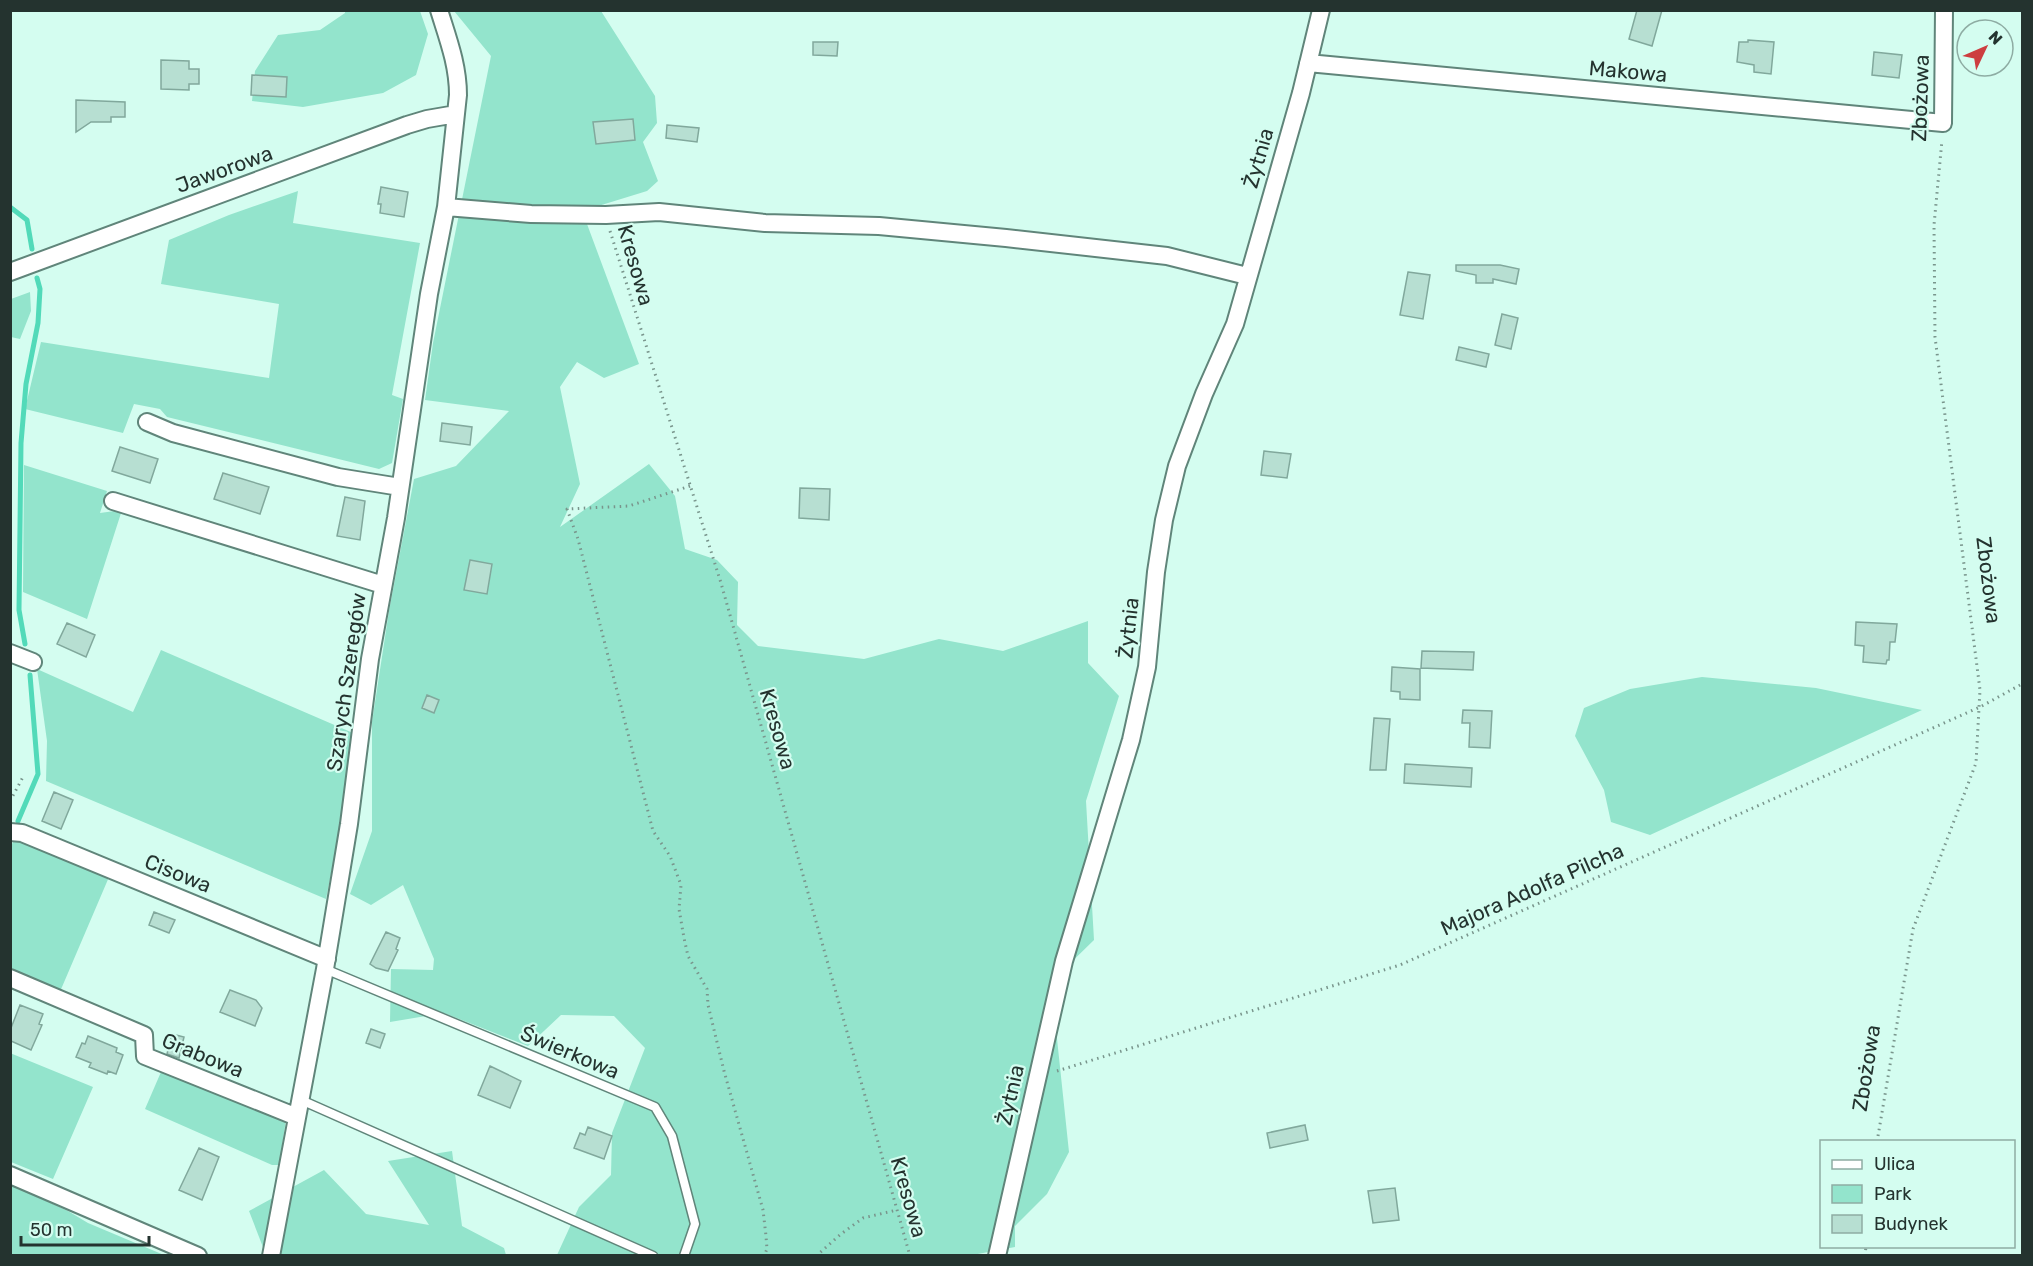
<svg xmlns="http://www.w3.org/2000/svg" width="2033" height="1266" viewBox="0 0 2033 1266" font-family="Rubik,sans-serif">
  <style>
    .green { fill: #93e4cc }
    .lines { fill: none; stroke-linecap: round; stroke-linejoin: round }
    .stream { stroke: #52dab9; stroke-width: 5 }
    .building { fill: #b7dfd2; stroke: #81a89c; stroke-width: 1.5 }
    .lane-casing { stroke: #60857a; stroke-width: 11 }
    .street-casing { stroke: #60857a; stroke-width: 20 }
    .path { stroke: #79958c; stroke-width: 3; stroke-dasharray: 1.5 4.5; stroke-linecap: butt }
    .lane { stroke: #fff; stroke-width: 8 }
    .street { stroke: #fff; stroke-width: 16 }
    .labels { text-anchor: middle; dominant-baseline: central; stroke-width: 4.5; stroke-linejoin: round; paint-order: stroke }
    .street-label { font-size: 21px; fill: #24332f; stroke: #d4fdf0 }
  </style>
  <rect width="100%" height="100%" fill="#d4fdf0"/>
  <path class="green" d="M345 11H420L428 34 416 75 383 93 303 107 252 101 255 71 278 35 320 30 345 13Z
    M454 11H601L655 96 657 123 643 142 658 181 647 191 595 207 587 224 639 364 604 378 577 362 560 387 580 484 560 527 649 464 675 496 685 549 717 560 738 582 737 625 758 646 864 659 939 639 1003 651 1088 621V663L1119 696 1086 801 1094 940 1051 982 1069 1152 1047 1194 1015 1226V1247L967 1256 557 1255 579 1207 611 1175 612 1133 645 1048 614 1016 561 1015 528 1046 444 1013 390 1022 391 969 433 970 434 959 403 885 371 905 350 894 372 831V722L389 611 414 479 456 466 509 411 425 400 433 343 491 56Z
    M298 191 293 223 420 243 392 395 403 399 392 463 379 469 167 417 160 409 134 404 123 433 25 409 41 342 269 378 279 304 161 284 169 240 229 215Z
    M30 292 31 311 20 339 11 337V299Z
    M24 465 107 491 100 513 122 510 87 619 23 592Z
    M161 650 353 733 346 798 326 899 46 781 47 741 37 669 133 712Z
    M1702 677 1816 688 1922 710 1650 835 1611 822 1604 790 1575 736 1584 708 1630 689Z
    M15 838 109 877 59 994 11 972 10 848Z
    M10 1053 93 1087 53 1179 11 1162Z
    M161 1072 286 1120 279 1165H272L145 1109Z
    M452 1151 462 1226 504 1248 506 1255H266L249 1211 324 1170 366 1214 429 1225 388 1161Z
    M10 1184 68 1211 88 1223 164 1255H11Z"/>
  <g class="lines">
    <path class="stream" d="M10 207 27 220 32 249
      M25 644 19 610 21 443 26 384 38 323 40 289 37 278
      M18 821 38 774 30 675"/>
  </g>
  <path class="building" d="M1637 10H1662L1652 46 1629 39Z
    M1748 40 1774 42 1771 74 1754 72V65L1737 62 1739 42H1748Z
    M813 42H838L837 56 813 55Z
    M1874 52 1902 55 1899 78 1872 75Z
    M161 60 189 61V69H199V84H189V90L161 89Z
    M252 75 287 77 286 97 251 95Z
    M76 100 125 102V117H111V122H91L76 132Z
    M633 119 635 140 596 144 593 122Z
    M667 125 699 128 697 142 666 138Z
    M381 187 408 192 404 217 380 213 381 204H378Z
    M1456 265H1500L1519 269 1516 284 1493 279V283H1476V275L1456 271Z
    M1408 272 1430 275 1423 319 1400 315Z
    M1502 314 1518 318 1511 349 1495 345Z
    M1459 347 1489 354 1486 367 1456 360Z
    M442 423 472 427 470 445 440 441Z
    M120 447 158 459 150 483 112 471Z
    M1264 451 1291 454 1287 478 1261 475Z
    M223 473 269 487 260 514 214 499Z
    M800 488 830 489 829 520 799 518Z
    M345 497 365 501 360 540 337 536Z
    M470 560 492 564 487 594 464 590Z
    M1856 622 1897 624 1895 642H1890L1889 660H1887L1886 664 1863 662 1864 646 1855 645Z
    M67 623 95 635 86 657 57 644Z
    M1422 651 1474 652 1473 670 1421 668Z
    M1392 667 1420 669V700L1400 699V692L1391 691Z
    M427 695 439 700 434 713 422 708Z
    M1463 710 1492 711 1490 748 1469 747 1470 723H1462Z
    M1374 718 1390 719 1386 770H1370Z
    M1405 764 1472 768 1471 787 1404 783Z
    M54 792 73 800 61 829 42 821Z
    M154 912 175 920 169 933 149 925Z
    M386 932 400 938 396 949 398 950 388 971 376 968 370 964Z
    M230 990 256 1000 262 1008 255 1026 220 1012Z
    M20 1005 43 1014 39 1024 42 1025 31 1050 11 1041V1028Z
    M371 1029 385 1034 380 1048 366 1043Z
    M172 1034 184 1037 179 1058 167 1054Z
    M88 1036 117 1048 116 1052 123 1055 116 1074 108 1071 107 1074 89 1067 91 1063 76 1057 82 1043 85 1044Z
    M490 1066 521 1081 510 1108 478 1095Z
    M1305 1125 1308 1140 1270 1148 1267 1133Z
    M588 1127 612 1136 604 1159 574 1148 580 1133 585 1135Z
    M199 1148 219 1157 202 1200 179 1190Z
    M1395 1188 1399 1220 1373 1223 1368 1191Z"/>
  <g class="lines">
    <g class="lane-casing">
      <path id="lane" d="M325 969 655 1107 672 1136 695 1224 684 1256
        M301 1100 653 1256"/>
    </g>
    <g class="street-casing">
      <path id="street" d="M1308 63 1943 123 1944 10
        M446 207 531 214 606 215 659 212 765 223 879 226 1006 238 1167 256 1247 276
        M10 272 407 125 427 119 456 114
        M147 422 173 433 338 477 400 487
        M113 501 383 585
        M10 653 33 662
        M10 832 22 833 327 959
        M10 978 144 1035 145 1056 297 1117
        M10 1175 198 1256
        M271 1256 325 969 349 824 370 659 396 518 429 294 446 207 458 95C458 65 448 39 439 10
        M997 1256 1064 961 1131 740 1147 667 1156 572 1164 520 1177 466 1204 394 1235 324 1301 93 1321 10"/>
    </g>
    <path class="path" d="M610 231 721 583 910 1256
      M690 486 629 506 567 509 578 539 653 831 670 856 681 885 679 909 684 938 688 956 707 989 708 1005 724 1071 763 1210 766 1236 767 1249 764 1256
      M10 801 23 777
      M1057 1071 1400 965 1980 707 2022 684
      M1877 1142 1913 929 1976 763 1980 690 1935 337 1934 225 1942 140
      M816 1256 841 1234 863 1218 897 1210
      M1865 1256 1866 1246"/>
    <use href="#lane" class="lane"/>
    <use href="#street" class="street"/>
  </g>
  <g class="labels">
    <g class="street-label">
      <text transform="translate(1628 71) rotate(5)">Makowa</text>
      <text transform="translate(1920 98) rotate(-88)">Zbożowa</text>
      <text transform="translate(1258 158) rotate(-74)">Żytnia</text>
      <text transform="translate(224 169) rotate(-20)">Jaworowa</text>
      <text transform="translate(636 265) rotate(74)">Kresowa</text>
      <text transform="translate(1989 580) rotate(83)">Zbożowa</text>
      <text transform="translate(1128 628) rotate(-84)">Żytnia</text>
      <text transform="translate(346 682) rotate(-82)">Szarych Szeregów</text>
      <text transform="translate(778 729) rotate(74)">Kresowa</text>
      <text transform="translate(178 873) rotate(22)">Cisowa</text>
      <text transform="translate(1532 889) rotate(-24)">Majora Adolfa Pilcha</text>
      <text transform="translate(570 1052) rotate(23)">Świerkowa</text>
      <text transform="translate(203 1055) rotate(22)">Grabowa</text>
      <text transform="translate(1866 1068) rotate(-81)">Zbożowa</text>
      <text transform="translate(1010 1095) rotate(-77)">Żytnia</text>
      <text transform="translate(909 1197) rotate(74)">Kresowa</text>
    </g>
  </g>
  <rect width="2033" height="1266" fill="none" stroke="#24332f" stroke-width="24"/>
  <rect x="1820" y="1140" width="195" height="108" fill="#d4fdf0" stroke="#8eaca3" stroke-width="1.5"/>
  <rect x="1832" y="1160" width="30" height="9" fill="#ffffff" stroke="#8eaca3" stroke-width="1.5"/>
  <text x="1874" y="1170" font-size="18" fill="#24332f">Ulica</text>
  <rect x="1832" y="1185" width="30" height="18" fill="#93e4cc" stroke="#8eaca3" stroke-width="1.5"/>
  <text x="1874" y="1200" font-size="18" fill="#24332f">Park</text>
  <rect x="1832" y="1215" width="30" height="18" fill="#b7dfd2" stroke="#8eaca3" stroke-width="1.5"/>
  <text x="1874" y="1230" font-size="18" fill="#24332f">Budynek</text>
  <g transform="translate(1985 48) rotate(46)"><circle r="28" fill="#d4fdf0" stroke="#8eaca3" stroke-width="1.5"/>
  <path d="M0-4.5L10 22L0 15L-10 22Z" fill="#cd3e40"/>
  <text y="-9" font-size="16" font-weight="bold" text-anchor="middle" fill="#24332f">N</text>
  </g>
  <path d="M21 1236v9h128v-9" fill="none" stroke="#24332f" stroke-width="3"/>
  <text x="30" y="1236" font-size="18" fill="#24332f" stroke="#d4fdf0" stroke-width="4.5" paint-order="stroke">50 m</text>
</svg>
